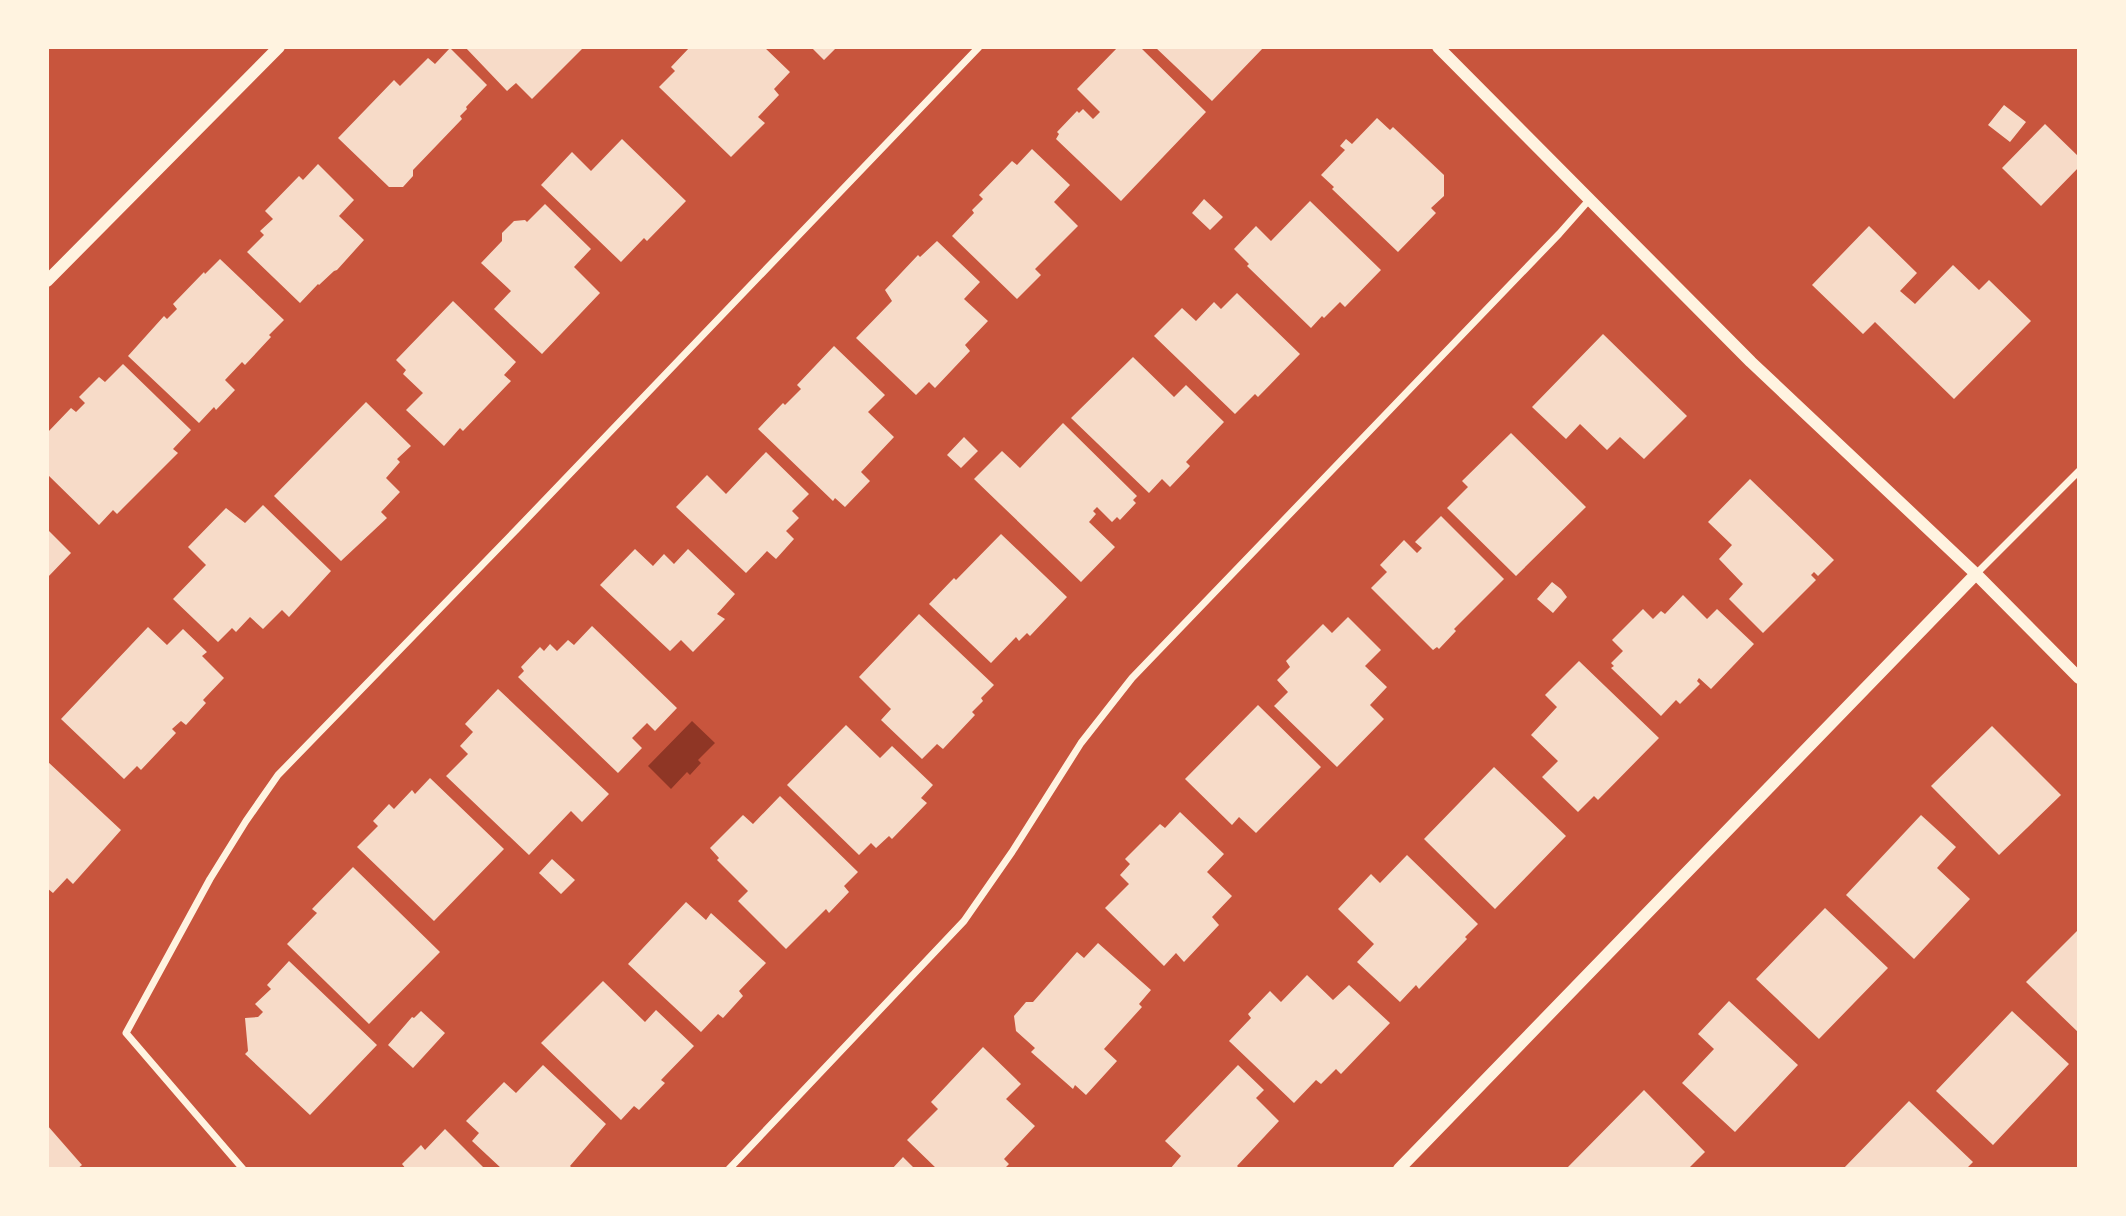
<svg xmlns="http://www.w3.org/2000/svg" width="2126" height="1216" viewBox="0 0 2126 1216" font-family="'Exo 2',sans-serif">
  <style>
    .water { fill: #8f3625 }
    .building { fill: #f7dbc8 }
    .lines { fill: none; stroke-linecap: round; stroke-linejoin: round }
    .minor { stroke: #fff3e0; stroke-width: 7 }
    .tertiary { stroke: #fff3e0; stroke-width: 12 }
  </style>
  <rect width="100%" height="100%" fill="#c8553d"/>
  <path class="water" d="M692 721 715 743 698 760 701 763 690 775 687 772 671 789 648 766Z"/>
  <path class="building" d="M465 47H584L532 99 516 83 507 91Z
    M690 47H764L790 72 774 89 779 95 758 117 765 123 731 157 659 87 675 71 671 67Z
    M811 47H837L824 60Z
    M1118 47H1140L1206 112 1121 201 1056 139 1059 134 1057 132 1077 111 1079 113 1083 109 1093 119 1100 112 1077 89Z
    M1155 47H1264L1212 101Z
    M450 48 487 85 466 107 467 109 460 116 462 119 413 170V176L403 187H389L338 138 394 80 400 86 428 58 435 64Z
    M2004 105 2026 122 2010 142 1988 125Z
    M1377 118 1390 130 1393 127 1444 175V196L1431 208 1436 213 1398 252 1332 189 1334 187 1321 175 1345 150 1340 146 1346 139 1352 144Z
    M2045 124 2079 157V167L2041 206 2002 168Z
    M622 139 686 201 647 241 644 238 621 262 541 185 572 152 591 171Z
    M1032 149 1070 185 1054 202 1078 226 1035 269 1041 275 1017 299 952 236 974 213 972 210 983 199 979 195 1012 161 1017 165Z
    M318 164 354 200 339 216 364 240 337 270 334 271 319 285 318 284 300 303 247 252 264 235 260 231 273 219 265 211 299 176 303 180Z
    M1204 199 1223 217 1210 230 1192 213Z
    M1310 201 1381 270 1345 307 1340 302 1324 318 1322 316 1311 328 1247 266 1249 264 1234 249 1256 226 1271 241Z
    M545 204 591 249 574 267 600 293 542 354 494 309 511 291 481 263 502 241V233L514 221 525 220 527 222Z
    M1869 226 1917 273 1900 291 1915 304 1953 265 1979 290 1989 280 2031 321 1954 399 1875 322 1863 334 1812 285Z
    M937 241 980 282 964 299 988 321 965 345 970 351 935 388 929 382 916 395 856 338 892 301 885 290 918 255 920 257Z
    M220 259 284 320 269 335 271 337 245 365 242 362 225 380 235 390 216 410 214 407 199 423 128 356 164 316 167 319 177 309 173 304 204 272 205 274Z
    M1237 293 1300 354 1258 397 1255 394 1235 414 1154 336 1182 308 1196 321 1214 302 1221 309Z
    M453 301 516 362 504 375 511 381 463 431 460 428 444 446 406 410 423 393 403 374 406 370 396 360Z
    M1603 334 1687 416 1644 459 1620 437 1607 450 1580 424 1566 439 1532 407Z
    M834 346 885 395 868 412 894 437 861 472 870 481 845 507 835 498 833 501 758 429 783 403 785 405 801 389 797 385Z
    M1133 357 1174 397 1186 385 1224 422 1186 462 1190 466 1170 487 1162 479 1149 493 1071 418Z
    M123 364 191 430 173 449 178 453 117 514 113 510 99 525 47 474V433L71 408 76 412 85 403 79 397 99 377 105 382Z
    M366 402 411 446 397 459 400 462 386 478 400 492 381 512 387 518 341 561 274 496Z
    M1063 423 1137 496 1133 500 1136 503 1120 520 1117 517 1112 522 1097 507 1093 511 1096 514 1089 522 1115 547 1081 582 974 479 1002 451 1020 468Z
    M1511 433 1586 507 1516 576 1447 508 1468 487 1462 481Z
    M964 437 978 451 961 468 947 455Z
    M766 452 809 494 792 511 799 518 786 531 794 539 776 559 767 551 746 573 676 507 707 475 726 494Z
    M1750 479 1834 560 1818 576 1814 572 1811 575 1816 580 1763 633 1729 599 1743 584 1719 559 1732 545 1708 522Z
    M263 505 331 571 289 617 282 610 263 629 250 617 236 632 232 628 218 642 173 599 206 565 188 547 226 508 245 523Z
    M1441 516 1504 579 1454 629 1456 631 1439 649 1437 647 1433 650 1371 588 1387 572 1380 565 1404 540 1417 553 1422 548 1415 542Z
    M47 529 71 553 47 578Z
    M1001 534 1067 597 1030 636 1027 633 1019 641 1016 637 991 663 929 604 954 578 956 580Z
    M635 549 653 566 664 554 674 564 688 549 735 594 717 614 725 619 693 652 681 640 670 651 600 585Z
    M1552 582 1561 589 1567 597 1553 613 1537 599Z
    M1683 595 1707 619 1717 609 1754 644 1711 689 1699 678 1697 681 1700 684 1680 704 1676 700 1661 716 1611 668 1614 666 1611 663 1623 651 1612 640 1643 609 1653 619 1661 611 1665 614Z
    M919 614 994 685 981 698 983 701 972 712 975 715 943 749 937 744 922 759 881 720 891 709 859 677Z
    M1348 617 1381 650 1365 666 1387 687 1370 705 1384 719 1337 767 1274 706 1288 692 1277 680 1290 667 1286 661 1323 624 1332 633Z
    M592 626 677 708 655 731 647 723 632 738 642 748 618 773 518 677 524 671 521 667 540 647 544 651 550 644 557 651 568 640 574 645Z
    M148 627 167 645 183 629 207 652 202 656 224 678 203 700 206 703 186 725 181 721 172 729 176 733 141 770 137 766 124 779 61 719Z
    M1579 661 1659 738 1598 800 1594 796 1578 812 1542 777 1558 761 1531 735 1557 707 1545 695Z
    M498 689 609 794 582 822 571 811 529 855 446 776 468 754 460 746 473 732 465 724Z
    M1258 705 1321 767 1256 833 1239 817 1232 825 1185 779Z
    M846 725 880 758 892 746 933 785 921 798 927 803 892 839 889 836 876 848 871 843 859 855 787 785Z
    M1992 726 2061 795 1999 855 1931 786Z
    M47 761 121 830 73 884 67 878 53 893 47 888Z
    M1494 767 1566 836 1495 909 1424 839Z
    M430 778 504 849 434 921 357 847 378 826 373 821 389 804 394 809 412 790 415 794Z
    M780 796 858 872 844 886 849 892 829 913 826 909 786 949 738 901 748 891 717 860 719 858 710 848 743 815 753 824Z
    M1180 812 1224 854 1207 872 1232 896 1212 917 1219 925 1184 962 1176 953 1164 966 1105 908 1129 884 1120 875 1130 864 1125 859 1160 824 1165 828Z
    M1921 815 1956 847 1937 868 1970 899 1914 959 1846 895Z
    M1407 855 1478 924 1465 937 1467 939 1419 989 1416 985 1400 1002 1357 962 1374 944 1338 909 1371 874 1380 883Z
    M552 859 575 880 561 894 539 873Z
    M353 867 440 952 369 1024 287 944 317 913 312 909Z
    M686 902 706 920 711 913 766 963 739 991 743 996 723 1018 718 1014 701 1032 628 964Z
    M1825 908 1888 968 1819 1039 1756 979Z
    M2079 929V1033L2026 982Z
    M1098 943 1151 990 1139 1004 1142 1007 1104 1049 1117 1061 1086 1095 1075 1085 1073 1089 1031 1052 1035 1048 1016 1031 1014 1016 1026 1002H1033L1077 952 1084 958Z
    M289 961 377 1045 310 1115 245 1054 248 1051 245 1018 258 1017 263 1012 255 1004 271 989 267 985Z
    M1307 975 1333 1000 1349 985 1390 1023 1341 1074 1336 1069 1321 1084 1316 1080 1294 1103 1229 1041 1251 1018 1248 1014 1270 991 1281 1002Z
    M603 981 645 1022 656 1010 694 1046 661 1080 665 1083 639 1110 634 1106 621 1120 541 1043Z
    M1729 1001 1798 1065 1735 1132 1682 1083 1714 1049 1698 1034Z
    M421 1011 445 1033 413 1068 388 1045 412 1017 414 1018Z
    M2012 1011 2069 1064 1993 1145 1936 1091Z
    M983 1047 1021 1084 1006 1099 1035 1126 1004 1159 1009 1164 1004 1169H937L907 1140 938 1109 931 1102Z
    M543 1065 606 1124 570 1166 573 1169H502L472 1141 479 1133 466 1121 504 1082 516 1093Z
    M1238 1065 1264 1090 1256 1098 1279 1121 1237 1166 1240 1169H1170L1181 1156 1165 1141Z
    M1644 1090 1705 1152 1688 1169H1568L1567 1168Z
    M1909 1101 1973 1162 1966 1169H1843Z
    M47 1125 82 1165 77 1169H47Z
    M445 1129 485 1169H406L402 1164 421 1145 425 1150Z
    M903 1157 915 1169H892Z"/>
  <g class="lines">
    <path class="minor" d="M1976 574 2079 471
      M243 1169 126 1033 210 879 246 821 278 775 517 529 979 47
      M729 1169 964 921 1012 852 1081 743 1132 678 1559 234 1590 199"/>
    <path class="tertiary" d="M1438 47 1751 362 1976 574 2079 678
      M47 281 279 47
      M1399 1169 1976 574"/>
  </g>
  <rect width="2126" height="1216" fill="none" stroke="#fff3e0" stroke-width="98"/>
</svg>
